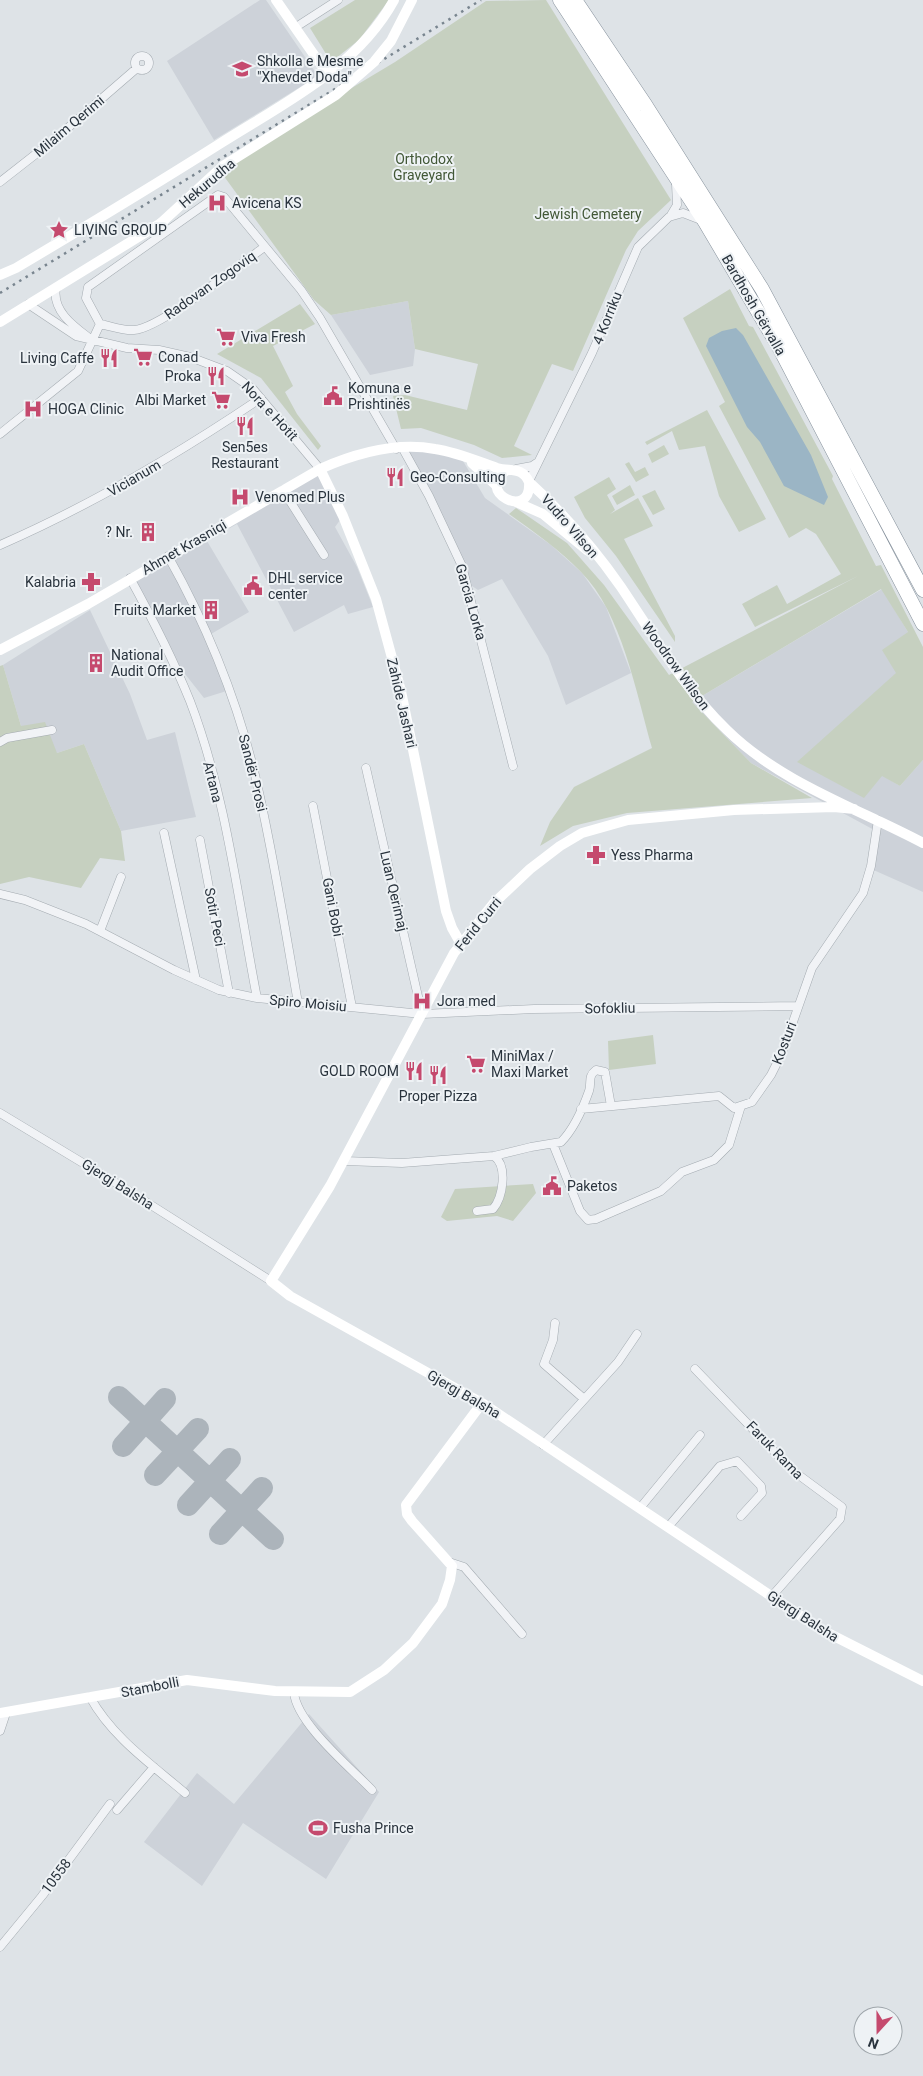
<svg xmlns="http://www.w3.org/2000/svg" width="923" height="2076" viewBox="0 0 923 2076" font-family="Roboto,sans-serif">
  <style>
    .built { fill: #cdd2d9 }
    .green { fill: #c6d0c0 }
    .water { fill: #9bb5c5 }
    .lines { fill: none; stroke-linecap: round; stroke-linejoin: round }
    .taxiway { stroke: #acb4bb; stroke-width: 22 }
    .street-casing { stroke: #a4abb1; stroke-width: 9 }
    .highway-casing { stroke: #87929d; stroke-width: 15 }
    .street { stroke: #f1f3f6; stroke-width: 8 }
    .secondary { stroke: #fff; stroke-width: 10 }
    .highway { stroke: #fff; stroke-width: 14 }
    .rail { stroke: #79858f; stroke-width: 2.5; stroke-dasharray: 2.5 5; stroke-linecap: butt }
    .secondary-bridge { stroke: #fff; stroke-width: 10 }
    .labels { text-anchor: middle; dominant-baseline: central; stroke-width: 4; stroke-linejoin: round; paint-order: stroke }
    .poi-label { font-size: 14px; fill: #29333d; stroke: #eef2f5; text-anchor: start }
    .street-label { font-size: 14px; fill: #29333d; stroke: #eef2f5 }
    .park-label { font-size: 14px; fill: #425837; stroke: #eef2f5 }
  </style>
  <rect width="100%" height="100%" fill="#dee3e7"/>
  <path class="built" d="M260 0H266L318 76 214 140 167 61Z
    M408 301 415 349 413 366 370 375 331 315Z
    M403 449 460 456 485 498 551 545 582 573 606 607 631 673 566 705 548 656 502 579 478 590 466 582 462 566 401 452Z
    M320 469 343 516 335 527 357 567 373 607 348 614 344 605 294 632 237 524 207 541 249 612 211 634 233 689 204 698 178 665 135 581Z
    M882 589 908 632 897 673 798 762 882 775 900 786 923 760V892L869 868 876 831 751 763 692 702Z
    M90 610 130 694 147 740 175 732 196 817 121 831 84 744 57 753 21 726 3 665Z
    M309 1714 379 1792 326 1879 243 1823 202 1886 144 1842 197 1773 234 1804Z"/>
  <path class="green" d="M355 0H389L359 40 331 62 310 28Z
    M546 0 671 200 638 231 626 250 573 371 552 364 514 446 532 455 502 458 474 445 421 428 401 429 393 396 405 395 467 410 478 364 415 349 408 301 331 315 314 300 218 168 395 62 486 1Z
    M730 289 749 326 753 327 833 476 832 479 876 566 881 565 923 647V760L900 786 882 776 864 798 797 762 896 673 882 650 908 632 881 589 692 702 751 763 812 798 627 813 573 826 540 846 550 822 574 787 652 748C636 693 622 613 581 572 560 550 534 532 509 514L516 508 567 543 604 585 669 675 858 576 755 627 742 604 777 585 787 604 841 574 816 534 806 528 789 538 719 406 725 402 683 318Z
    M300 304 315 324 273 346 293 386 285 392 297 414 321 446 318 450 261 378 217 354Z
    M707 410 766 519 739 532 719 496 705 446 679 450 672 431 647 445 645 442Z
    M664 445 669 454 652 463 648 454Z
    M629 462 635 472 645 467 649 475 636 482 625 464Z
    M609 477 616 489 607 495 615 510 610 514 638 498 653 526 624 539 675 636V642L616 556 585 518 574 497Z
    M630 485 635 495 617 505 612 496Z
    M655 490 665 509 653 515 642 496Z
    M3 665 21 726 45 722 57 753 84 744 121 831 125 861 100 858 81 888 29 877 0 884V666Z
    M653 1035 656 1064 609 1070 608 1041Z
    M533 1184 536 1193 513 1221 497 1216 447 1221 441 1217 455 1189Z"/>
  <path class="water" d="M736 328 743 335 811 455 828 497 824 505 784 486 760 442 747 427 706 346 709 338 722 331Z"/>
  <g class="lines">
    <path class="taxiway" d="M119 1397 273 1539
      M123 1446 165 1399
      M155 1475 198 1429
      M188 1505 230 1459
      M220 1534 262 1488"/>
    <g class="street-casing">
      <path id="street" d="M296 27 338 0
        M135 63a7 7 0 1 1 14 0a7 7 0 1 1-14 0Z
        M0 182 55 139 137 68
        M671 215 677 205 676 184
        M263 248C239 265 159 329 134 330 123 331 111 326 100 324L86 298 88 287 218 195 224 197 301 290 320 318 396 449
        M56 288C52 310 72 325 88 337
        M28 304 76 336 127 348 159 350 190 357 227 371 253 389 320 469
        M0 434 78 371 100 324
        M403 449 429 496 462 566 513 766
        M516 469 532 466 538 462
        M529 481 592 353 638 247 669 217 683 213 701 220
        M283 490 324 555
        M0 545C92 505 178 454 261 398
        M168 556C210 631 242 712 260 797 275 865 286 934 298 1003
        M130 578C152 618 173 659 190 701 226 795 238 900 257 998
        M0 742 7 738 52 730
        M366 768 422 1014
        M313 806 352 1007
        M164 833 196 980
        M200 840 229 993
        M0 894 25 900 86 924 174 970 219 990 257 998 422 1014 534 1009 798 1006
        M100 931 121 877
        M581 1109 719 1096 734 1108 752 1102 771 1075 782 1053 812 968 863 893 871 866 878 820
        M0 1113 121 1186 271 1281
        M553 1144 580 1211 588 1220 596 1219 661 1191 682 1172 714 1160 729 1145 741 1106
        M494 1156 531 1147 561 1142C573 1130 583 1108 589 1091 592 1082 587 1077 596 1070L605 1072 611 1106
        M344 1161 402 1163 494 1156C508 1166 503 1197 493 1209L477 1211
        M555 1323 553 1340 544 1364 583 1398
        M695 1369 792 1470 842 1507 840 1519 772 1596
        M543 1445 618 1362 637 1334
        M640 1508 700 1435
        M668 1527 720 1466 737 1461 761 1486 762 1493 741 1516
        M449 1562 464 1567 522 1634
        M294 1692C296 1723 351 1768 372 1790
        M90 1697C112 1737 151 1764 185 1793
        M0 1731 6 1713
        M117 1810 154 1767
        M0 1947 42 1896 110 1804"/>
    </g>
    <g class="highway-casing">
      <path id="highway" d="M560 0 705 222 779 347 923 624
        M575 0 646 106 762 289 923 590"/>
    </g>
    <use href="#street" class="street"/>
    <path class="secondary" d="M276 0 328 75
      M0 275 16 268C85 227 153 186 221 143 284 103 357 68 394 0
      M0 322 161 223
      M472 463 497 486
      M320 469 343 516 376 599 401 691 446 911 452 928 461 944
      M507 470C473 491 532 522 529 482
      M516 502 543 514 588 551
      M0 650 88 604 320 469C354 454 397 442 435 449 456 452 477 461 497 468 510 472 522 466 529 482 564 514 594 548 621 587 654 636 684 689 727 730 781 783 857 808 923 843
      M854 809 834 807 734 810 628 820 582 833 560 846 530 869 493 904 454 953 330 1186 271 1281 290 1296 482 1403 822 1630 923 1681
      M0 1713 187 1680 275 1691 350 1692 384 1670 413 1643 442 1604 450 1580 452 1566 412 1521 407 1514 406 1505 482 1403"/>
    <use href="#highway" class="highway"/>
    <path class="rail" d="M0 293 481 0"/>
    <path class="secondary-bridge" d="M161 223 223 166 336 95 374 62 391 41 412 0"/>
  </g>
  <defs>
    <g id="school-bare" transform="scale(1.5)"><path d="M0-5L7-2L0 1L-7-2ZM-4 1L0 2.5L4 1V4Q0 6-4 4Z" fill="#c54a6e" stroke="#eef2f5" stroke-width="2.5" paint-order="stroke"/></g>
    <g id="hospital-bare" transform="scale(1.5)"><path d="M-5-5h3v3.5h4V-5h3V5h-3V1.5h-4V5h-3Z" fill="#c54a6e" stroke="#eef2f5" stroke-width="2.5" paint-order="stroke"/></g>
    <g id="sight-bare" transform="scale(1.5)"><path d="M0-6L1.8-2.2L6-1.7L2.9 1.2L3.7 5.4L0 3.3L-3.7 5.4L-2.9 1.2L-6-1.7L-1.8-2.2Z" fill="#c54a6e" stroke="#eef2f5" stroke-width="2.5" paint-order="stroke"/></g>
    <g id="supermarket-bare" transform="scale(1.5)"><path d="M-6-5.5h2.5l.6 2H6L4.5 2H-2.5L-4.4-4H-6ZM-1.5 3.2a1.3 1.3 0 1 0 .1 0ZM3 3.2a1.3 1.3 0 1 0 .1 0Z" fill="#c54a6e" stroke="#eef2f5" stroke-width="2.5" paint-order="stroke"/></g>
    <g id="restaurant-bare" transform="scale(1.5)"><path d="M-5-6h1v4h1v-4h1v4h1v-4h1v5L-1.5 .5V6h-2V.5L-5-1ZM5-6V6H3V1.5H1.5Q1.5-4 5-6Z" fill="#c54a6e" stroke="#eef2f5" stroke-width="2.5" paint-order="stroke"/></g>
    <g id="civic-bare" transform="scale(1.5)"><path d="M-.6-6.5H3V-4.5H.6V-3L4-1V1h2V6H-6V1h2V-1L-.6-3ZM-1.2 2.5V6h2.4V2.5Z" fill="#c54a6e" stroke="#eef2f5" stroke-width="2.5" paint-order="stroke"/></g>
    <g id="building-bare" transform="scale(1.5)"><path d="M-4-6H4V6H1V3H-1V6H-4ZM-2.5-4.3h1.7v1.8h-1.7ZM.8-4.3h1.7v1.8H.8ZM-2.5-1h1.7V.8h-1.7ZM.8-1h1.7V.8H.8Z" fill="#c54a6e" stroke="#eef2f5" stroke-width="2.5" paint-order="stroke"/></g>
    <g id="pharmacy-bare" transform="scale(1.5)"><path d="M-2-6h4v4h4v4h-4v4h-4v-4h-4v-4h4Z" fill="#c54a6e" stroke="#eef2f5" stroke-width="2.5" paint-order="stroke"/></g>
    <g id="stadium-bare" transform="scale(1.5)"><path d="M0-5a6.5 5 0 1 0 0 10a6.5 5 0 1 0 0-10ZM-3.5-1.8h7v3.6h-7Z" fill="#c54a6e" stroke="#eef2f5" stroke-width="2.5" paint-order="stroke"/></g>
  </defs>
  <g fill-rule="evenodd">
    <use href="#school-bare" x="242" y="69"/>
    <use href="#hospital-bare" x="217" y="203"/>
    <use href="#sight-bare" x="59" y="230"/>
    <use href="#supermarket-bare" x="226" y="337"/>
    <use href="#supermarket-bare" x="143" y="357"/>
    <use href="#restaurant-bare" x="109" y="358"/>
    <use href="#restaurant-bare" x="216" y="376"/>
    <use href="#civic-bare" x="333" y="396"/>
    <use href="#supermarket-bare" x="221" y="400"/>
    <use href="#hospital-bare" x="33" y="409"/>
    <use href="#restaurant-bare" x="245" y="426"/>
    <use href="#restaurant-bare" x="395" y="477"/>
    <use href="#hospital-bare" x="240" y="497"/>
    <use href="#building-bare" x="148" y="532"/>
    <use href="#pharmacy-bare" x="91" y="582"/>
    <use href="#civic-bare" x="253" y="586"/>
    <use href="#building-bare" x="211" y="610"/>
    <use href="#building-bare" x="96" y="663"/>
    <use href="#pharmacy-bare" x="596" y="855"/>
    <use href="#hospital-bare" x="422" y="1001"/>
    <use href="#supermarket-bare" x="476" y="1064"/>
    <use href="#restaurant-bare" x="414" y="1071"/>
    <use href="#restaurant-bare" x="438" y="1075"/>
    <use href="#civic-bare" x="552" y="1186"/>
    <use href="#stadium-bare" x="318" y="1828"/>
  </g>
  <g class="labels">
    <g class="poi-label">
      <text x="257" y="61">Shkolla e Mesme<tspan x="257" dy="16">"Xhevdet Doda"</tspan></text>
      <text x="232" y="203">Avicena KS</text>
      <text x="74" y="230">LIVING GROUP</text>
      <text x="241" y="337">Viva Fresh</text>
      <text x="158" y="357">Conad</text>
      <text x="94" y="358" text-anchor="end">Living Caffe</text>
      <text x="201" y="376" text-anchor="end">Proka</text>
      <text x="348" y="388">Komuna e<tspan x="348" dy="16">Prishtinës</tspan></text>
      <text x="206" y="400" text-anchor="end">Albi Market</text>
      <text x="48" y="409">HOGA Clinic</text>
      <text x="245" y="447" text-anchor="middle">Sen5es<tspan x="245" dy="16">Restaurant</tspan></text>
      <text x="410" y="477">Geo-Consulting</text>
      <text x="255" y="497">Venomed Plus</text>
      <text x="133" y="532" text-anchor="end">? Nr.</text>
      <text x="268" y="578">DHL service<tspan x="268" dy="16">center</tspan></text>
      <text x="76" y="582" text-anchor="end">Kalabria</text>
      <text x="196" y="610" text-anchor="end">Fruits Market</text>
      <text x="111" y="655">National<tspan x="111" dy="16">Audit Office</tspan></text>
      <text x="611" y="855">Yess Pharma</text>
      <text x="437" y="1001">Jora med</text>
      <text x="491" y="1056">MiniMax /<tspan x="491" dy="16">Maxi Market</tspan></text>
      <text x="399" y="1071" text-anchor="end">GOLD ROOM</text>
      <text x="438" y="1096" text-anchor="middle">Proper Pizza</text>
      <text x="567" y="1186">Paketos</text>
      <text x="333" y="1828">Fusha Prince</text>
    </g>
    <g class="street-label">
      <text transform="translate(69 126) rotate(-40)">Milaim Qerimi</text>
      <text transform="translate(207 183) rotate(-40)">Hekurudha</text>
      <text transform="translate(210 285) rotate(-35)">Radovan Zogoviq</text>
      <text transform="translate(754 305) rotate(60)">Bardhosh Gërvalla</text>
      <text transform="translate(607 318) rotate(-68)">4 Korriku</text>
      <text transform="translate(270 411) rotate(47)">Nora e Hotit</text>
      <text transform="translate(134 478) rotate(-30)">Vicianum</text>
      <text transform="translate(570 526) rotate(49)">Vudro Vilson</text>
      <text transform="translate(184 547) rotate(-30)">Ahmet Krasniqi</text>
      <text transform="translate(471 602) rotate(74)">Garcia Lorka</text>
      <text transform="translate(676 666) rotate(54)">Woodrow Wilson</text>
      <text transform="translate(402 703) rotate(77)">Zahide Jashari</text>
      <text transform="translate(253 773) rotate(76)">Sandër Prosi</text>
      <text transform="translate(213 782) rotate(76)">Artana</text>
      <text transform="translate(394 891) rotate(77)">Luan Qerimaj</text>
      <text transform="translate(333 907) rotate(79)">Gani Bobi</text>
      <text transform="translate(215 917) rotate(79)">Sotir Peci</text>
      <text transform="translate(478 924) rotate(-51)">Ferid Curri</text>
      <text transform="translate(308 1003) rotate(5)">Spiro Moisiu</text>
      <text transform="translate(610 1008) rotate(-1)">Sofokliu</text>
      <text transform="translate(784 1043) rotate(-69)">Kosturi</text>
      <text transform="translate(118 1184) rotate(32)">Gjergj Balsha</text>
      <text transform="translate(464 1394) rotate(30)">Gjergj Balsha</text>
      <text transform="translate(775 1450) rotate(46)">Faruk Rama</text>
      <text transform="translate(803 1616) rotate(33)">Gjergj Balsha</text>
      <text transform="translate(150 1687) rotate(-11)">Stambolli</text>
      <text transform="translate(56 1876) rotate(-53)">10558</text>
    </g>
    <g class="park-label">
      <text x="424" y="159">Orthodox<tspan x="424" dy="16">Graveyard</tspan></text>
      <text x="588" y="214">Jewish Cemetery</text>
    </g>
  </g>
  <g transform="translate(878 2031) rotate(201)"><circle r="24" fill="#eef2f5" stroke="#9fa6ab"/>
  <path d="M0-4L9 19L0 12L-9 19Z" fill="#c54a6e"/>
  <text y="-8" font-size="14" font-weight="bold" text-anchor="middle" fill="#29333d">N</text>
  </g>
</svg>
